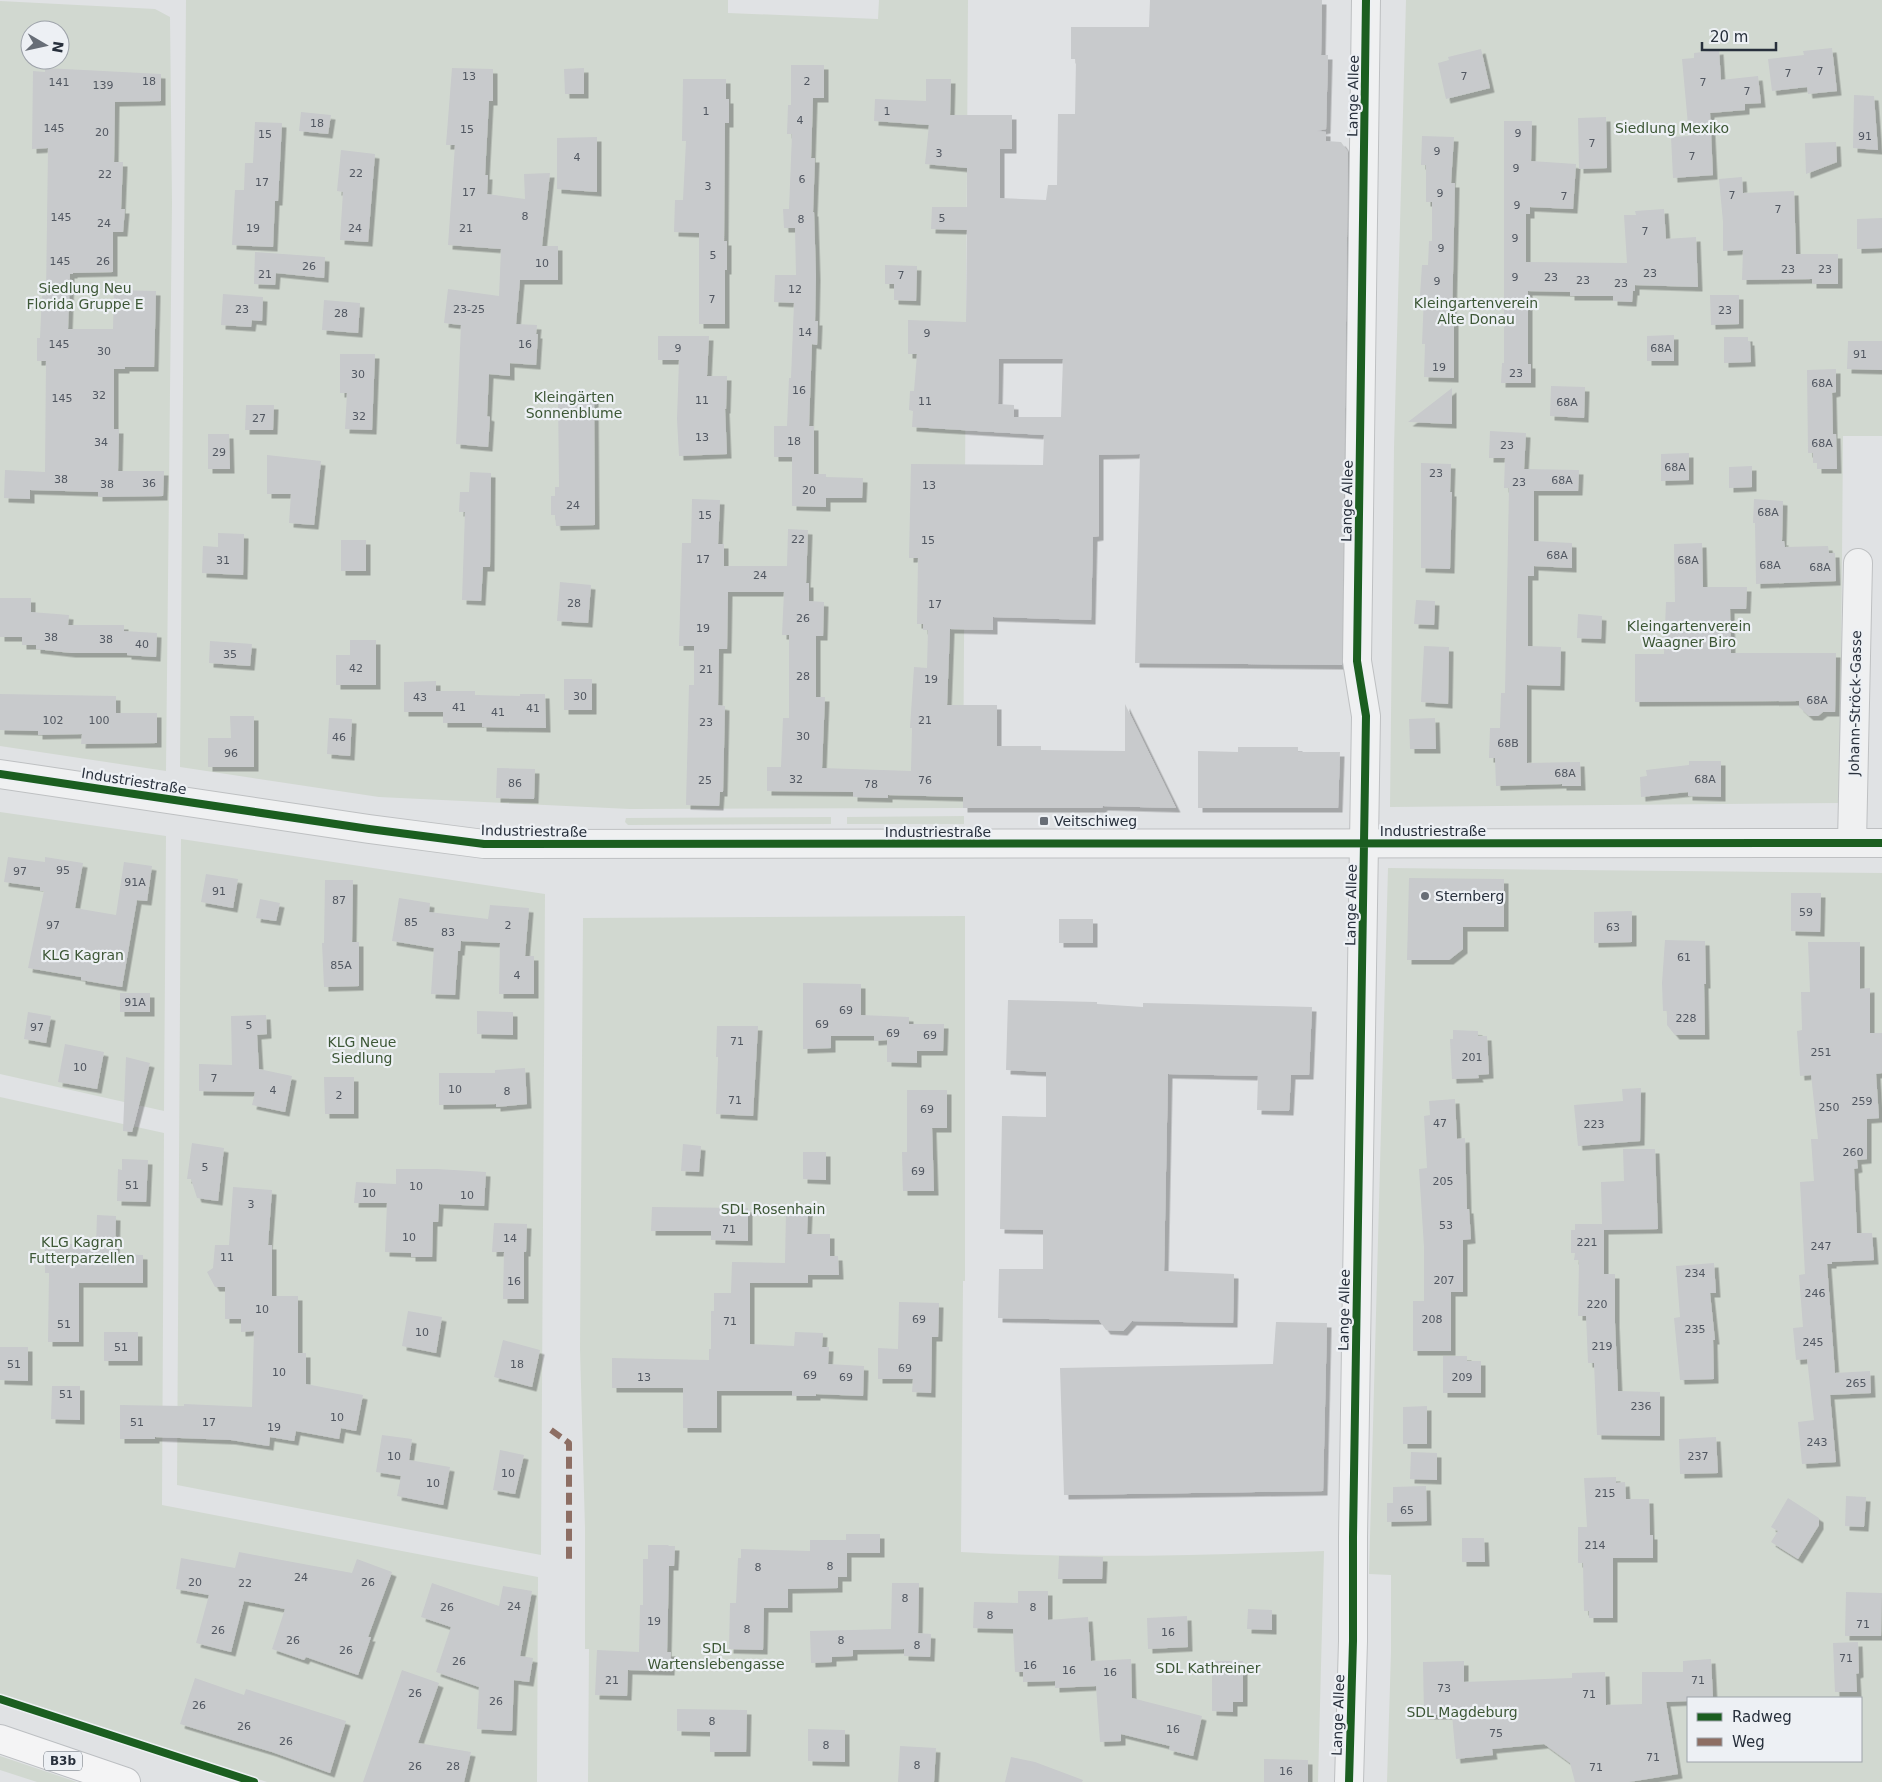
<svg xmlns="http://www.w3.org/2000/svg" width="1882" height="1782" viewBox="0 0 1882 1782" font-family="'DejaVu Sans',sans-serif">
  <style>
    .green { fill: #d1d8d0; fill-rule: evenodd }
    .building { fill: #c8cacc; fill-rule: evenodd; filter: url(#shadow) }
    .lines { fill: none; stroke-linecap: round; stroke-linejoin: round }
    .minor-casing { stroke: #bec0c2; stroke-width: 30 }
    .tertiary-casing { stroke: #bec0c2; stroke-width: 30 }
    .primary-casing { stroke: #bcbfc2; stroke-width: 30 }
    .minor { stroke: #eff0f1; stroke-width: 28 }
    .tertiary { stroke: #eff0f1; stroke-width: 28 }
    .primary { stroke: #f4f4f5; stroke-width: 28 }
    .quiet { stroke: #8d6e63; stroke-width: 6; stroke-dasharray: 12 6; stroke-linecap: butt }
    .cycleway-casing { stroke: #edf0f4; stroke-width: 11 }
    .cycleway { stroke: #1b5e20; stroke-width: 8 }
    .poi-dot { fill: #686e77; stroke: #edf0f4; stroke-width: 2 }
    .labels { text-anchor: middle; dominant-baseline: central; stroke-width: 4.5; stroke-linejoin: round; paint-order: stroke }
    .number-label { font-size: 11px; fill: #515761 }
    .shield { fill: #edf0f4; stroke: #636a73; stroke-width: 1 }
    .shield-label { font-size: 12px; font-weight: bold; fill: #28303c }
    .street-label { font-size: 14px; fill: #28303c; stroke: #edf0f4 }
    .park-label { font-size: 14px; fill: #3d5736; stroke: #edf0f4 }
    .poi-label { font-size: 14px; fill: #28303c; stroke: #edf0f4; text-anchor: start }
  </style>
  <defs>
    <filter id="shadow"><feDropShadow dx="4.5" dy="4.5" stdDeviation="0" flood-color="#0004"/></filter>
  </defs>
  <rect width="100%" height="100%" fill="#e0e2e4"/>
  <path class="green" d="M186 0H728V13L878 19 879 0H968L963 808 630 809 379 797 180 767Z
    M1406 0H1882V436H1843L1840 803 1390 807 1394 448Z
    M0 1 155 9 170 17 172 203 166 771 0 746ZM30 30H60V60H30Z
    M0 812 166 836 164 1111 0 1074Z
    M964 816V824H847V817Z
    M831 817V824L628 825 625 822 626 818Z
    M181 839 545 894 541 1555 177 1485Z
    M1388 868 1882 873V1782H1387L1391 1652V1575L1369 1574ZM1688 1698H1861V1761H1688Z
    M965 916V1281H963L961 1552C1082 1559 1203 1555 1324 1551L1318 1782H588L589 1649H585V1528L580 1349 583 918Z
    M0 1097 164 1133 162 1505 538 1577 537 1782H267L0 1694Z
    M0 1756 77 1782H37L0 1770Z"/>
  <path class="building" d="M1150 0H1322L1321 55H1328L1326 129 1317 131 1326 132V141L1341 142 1348 152 1342 665 1135 663 1140 454 1099 455V536L1093 537 1091 620 993 617V630L950 629 947 705H997V746H1041V750L1125 751V704L1176 808 1103 806 1102 808H963V797L888 795V798L853 797V792L767 791V767H781L783 718H789V635H782L784 592H728L727 649H719L718 705 725 706 723 792H720L719 806 686 805 689 685H694V646H679L682 543H691L692 499 720 500 718 544H724V566H787L788 529 808 530 806 583H809V601L824 602 823 636H816V697H825L822 768 911 771 912 728H910L914 667 927 668 928 630H923V624H917L918 558H909L911 464 1043 465 1044 435 912 427 913 411 909 410 910 391H914L917 354H908V320L966 322 967 230 931 229 932 207H967V168L925 164 929 125 874 121 875 99 926 101V79H951L950 115H1012V149H1000V198L1046 200 1048 185H1057L1058 114H1075L1076 59H1071V27H1149ZM999 359H1063L1061 417H1014V405L998 404Z
    M1832 48 1837 91 1808 94 1807 87 1772 91 1768 59 1804 55 1803 51Z
    M1481 49 1490 88 1446 99 1438 63 1449 60 1448 57Z
    M1719 50 1721 80 1758 76 1761 103 1745 104V110L1710 113 1713 175 1673 178 1671 137 1689 136 1682 59 1694 58V53Z
    M791 65H824V98H813L811 158H815L813 212H814L816 276 815 321H818L817 345 812 344 809 426H814V474H826V477L863 478 862 498H826V507L792 506V457H774V426H787L789 378H791L794 303 774 302 775 275H796L795 228H784L783 209H789L792 134H787L788 105H791Z
    M45 68 161 74V101L115 102 114 162H123L121 209H125L123 232H113V272L73 273V274H70L68 329H113L114 290 156 291 154 367H125V369H114V429H119L118 471H164L163 496 98 497V492L30 490V499L4 498 5 470 45 472 46 361H37V338H40L42 295 46 296 48 148 32 149 33 71 45 72Z
    M452 68 493 69V101H489L485 175H488L487 194 525 199 524 174 550 173 542 246H558V280H520L516 324 537 325 536 334H538L536 365 510 363V376L489 374 487 416 490 417 488 447 456 444 461 325 444 323 448 289 499 296 501 249 448 245 455 145H446Z
    M584 68V94H565L564 69Z
    M683 79H726V99H729V123H725L724 241H727V270H725V324H699V233L674 232 675 200H683L686 141H682Z
    M1854 95 1874 96 1878 150 1853 148Z
    M301 112 331 115 328 134 299 131Z
    M1606 117 1607 168 1579 169 1578 118Z
    M1504 121H1532L1531 161 1576 164 1573 209 1530 207V214H1526V262L1627 263 1624 215H1636L1635 211 1664 209 1666 239 1696 237 1698 287 1635 285V291H1633L1632 302 1613 301V296H1570V292L1528 291V364H1531V383H1501L1502 363H1504Z
    M255 122 282 123 278 201H275L273 247 232 245 235 190H244L245 163H253Z
    M1422 136 1454 137 1451 183H1455L1452 320H1454V378L1424 377 1425 344H1422L1424 296H1420L1422 265H1428L1429 241H1432V202H1426V165H1421Z
    M597 137V192L557 189V138Z
    M1836 142 1837 162 1806 174 1805 143Z
    M341 150 375 154 368 242 340 240 343 192 337 191Z
    M1742 177 1743 193 1794 191 1796 254H1838V284H1812V279L1742 280 1743 250 1723 251V222L1719 179Z
    M1882 218V248L1857 249V219Z
    M255 252 325 257 324 278 276 273 275 285 254 284Z
    M885 265 917 266 916 301 894 300V284H885Z
    M223 294 263 297 262 321 252 320 251 327 221 325Z
    M1710 295H1739V324L1711 325Z
    M324 300 360 303 358 333 322 330Z
    M1674 335V361H1647V336Z
    M658 336H709L707 376H727L726 409H725L727 454 679 456 677 419 679 360H658Z
    M1724 337H1748V341H1750L1751 362 1724 363Z
    M1848 341H1882V370L1847 369Z
    M340 354H375L372 430 345 429 347 393H340Z
    M1836 369V392L1832 393 1833 434H1836L1837 469H1817V463H1813V453H1808L1807 370Z
    M1551 386 1585 387 1584 418 1550 416Z
    M1452 388V424L1408 422Z
    M558 392H594L595 525 556 526 555 515H551V496H555V487H559Z
    M246 405H274L273 430H245Z
    M1490 431 1526 433 1524 469 1579 470 1578 491H1534V541L1572 543V568L1534 566V576H1528V646L1561 647 1560 686 1527 685V763L1580 762 1581 786H1562V784L1496 786 1495 758H1489L1490 728H1500L1501 693H1505L1509 488H1504L1505 458H1489Z
    M208 434H229L230 469H208Z
    M1689 453V480L1661 481V454Z
    M267 455 321 461 314 525 289 523 291 494H267Z
    M1421 463 1451 464 1450 492H1452L1450 569 1421 568Z
    M1752 466V487L1729 488V467Z
    M470 472 491 473 490 567H483L481 601 462 600 465 512H459L460 492H469Z
    M1754 499 1783 501 1782 541H1784L1785 547 1828 546 1829 553H1835L1836 581 1756 584 1755 523H1753Z
    M218 533 244 534 243 575 202 573 203 546 218 547Z
    M341 540H366V571H341Z
    M1702 543 1703 587H1747L1746 609H1730L1731 653H1836L1835 712H1823L1818 716H1809L1799 707V701L1635 702V654H1664L1666 602H1675L1674 544Z
    M560 582 591 585 588 623 557 621Z
    M0 598H31V612L69 615 68 625H124V631L157 633 156 657 127 655V653H71L36 649V645H22V637H0Z
    M1416 600 1435 601 1434 625 1414 624Z
    M1578 614 1602 616 1601 639 1577 638Z
    M350 640H376V685H336V655H350Z
    M210 641 252 644 250 666 209 663Z
    M1424 646 1449 647 1448 704 1421 702Z
    M564 679H592V710H564Z
    M436 681V691H475V695L520 696V694H545L546 728 482 727V723H443V712H404V682Z
    M0 694 116 696V713H157V743L81 744 82 734 38 735V731L0 730Z
    M230 716H254V767H208V738H231Z
    M329 718 352 719 350 756 327 754Z
    M1435 718 1436 749H1410L1409 719Z
    M1238 747H1298V752H1340L1338 808H1198V751L1238 752Z
    M1689 761H1721V797L1688 796V792L1641 797 1640 777 1647 776 1646 770 1689 765Z
    M497 768 535 769 534 799 496 798Z
    M8 857 45 862V857L83 863 75 908 116 915 124 862 152 866 147 901 137 900 122 987 81 980V977L28 968 44 891H40V887L4 882Z
    M206 874 238 879 233 908 201 902Z
    M1409 878 1504 879V927H1463V949L1449 960H1407Z
    M325 880H353L352 942H359V986L324 987 322 943H324Z
    M1791 893H1821L1820 932 1791 931Z
    M399 898 430 903 429 912 488 919 490 905 529 908 525 956H534V994H499L500 943 461 941 460 951H458L455 995 431 994 434 948 392 941Z
    M260 899 280 903 276 921 256 918Z
    M1632 911V942L1594 943V912Z
    M1059 919H1093V943H1059Z
    M1665 940 1705 941 1706 984H1704L1705 1035H1675L1667 1025V1011H1663L1662 983Z
    M1808 942H1860V989L1870 988V1033H1882V1073L1876 1074 1879 1118 1867 1119V1159L1857 1160 1858 1168 1854 1169 1857 1233H1872L1874 1260 1832 1262V1264H1827L1835 1373 1870 1371 1871 1393 1830 1395 1836 1462 1802 1464 1798 1422 1814 1420 1807 1359 1796 1360 1793 1328 1803 1327 1799 1275 1805 1274 1800 1182 1814 1181 1811 1139H1818L1811 1075 1800 1076 1797 1031 1802 1030 1801 992H1810Z
    M803 983 861 984V1015L909 1017V1024H944L943 1051H917V1063L887 1062V1040L874 1041V1036H831V1048L803 1049Z
    M120 993H150V1012H120Z
    M1008 1000 1097 1002V1004L1143 1007V1003L1312 1007 1309 1075H1291L1289 1111 1257 1110 1258 1076 1168 1074 1164 1271 1234 1274 1233 1323 1132 1321 1123 1331 1106 1330 1099 1320 998 1318 999 1269H1043V1230L1000 1229 1002 1116 1046 1117V1072L1006 1070Z
    M477 1011 513 1012V1035L477 1034Z
    M28 1012 51 1016 46 1043 24 1039Z
    M266 1015 267 1034 257 1035 259 1069 292 1076 285 1112 252 1105 255 1092 199 1091V1064L232 1065 231 1016Z
    M717 1026H758L753 1116 716 1114 718 1057H716Z
    M1453 1030 1478 1031V1036H1487L1489 1074 1478 1075 1479 1078 1452 1079 1450 1039H1453Z
    M65 1044 104 1052 97 1089 58 1082Z
    M126 1057 150 1063 132 1132 123 1131Z
    M525 1068 527 1104 496 1107V1104L439 1105V1073H495V1070Z
    M324 1077H354V1114H325Z
    M1641 1088 1640 1141 1578 1146 1574 1105 1623 1101 1622 1089Z
    M907 1090H947V1128H932L934 1191H903L902 1152H907Z
    M1455 1099 1457 1139 1465 1138 1467 1209H1469L1471 1239 1463 1240V1292H1451V1351H1413V1301H1424V1247L1419 1169 1427 1168 1424 1116 1430 1115 1429 1101Z
    M192 1143 224 1148 218 1201 197 1198 191 1179H187Z
    M683 1144 701 1146 699 1172 681 1171Z
    M1623 1149H1655L1658 1229 1604 1230V1274H1615V1323L1618 1391 1660 1392V1436L1597 1435 1594 1363H1588L1586 1316H1578L1579 1260H1574L1575 1253H1571V1230H1575V1224H1602L1601 1182 1624 1181Z
    M803 1152H826V1180L803 1179Z
    M122 1159 148 1160 146 1202 117 1201 118 1169 122 1170Z
    M396 1169H437L486 1172 484 1206 439 1204 438 1222H433L432 1257H411V1253L385 1252 387 1203H354L356 1182 396 1184Z
    M233 1187 272 1190 268 1245H272V1296H298V1353H306V1384L363 1395 356 1431 341 1428 339 1439 296 1431 294 1441 270 1437 269 1446 231 1440 155 1437V1439H120V1405L184 1406V1404L252 1407 254 1331 241 1332V1319H225V1287H215L207 1272 213 1268 215 1245H229Z
    M652 1207 748 1208V1241L711 1240V1231H651Z
    M786 1210 808 1211 807 1234H830V1256H838L839 1275H808V1283H750V1344L794 1346 795 1332 823 1333 822 1347H829L828 1364 864 1366 863 1396 816 1394V1396H792V1391H717V1428H683V1388H612V1358L709 1360V1349H711V1311H714V1293H731L732 1262 785 1263Z
    M97 1215 116 1216 115 1254 143 1255V1283H79V1342H48L49 1273H45V1244H96Z
    M494 1223 527 1224 526 1252H524V1299H503L504 1252H492Z
    M1714 1263 1716 1293H1710L1715 1340H1713L1714 1379 1680 1380 1674 1318 1680 1317 1676 1266Z
    M899 1302 939 1303 938 1337H932L931 1393 912 1392 913 1379H878V1348L898 1349Z
    M408 1311 442 1317 436 1353 402 1346Z
    M1276 1322 1327 1323 1323 1491 1064 1495 1060 1368 1273 1364Z
    M104 1332H138V1361H104Z
    M503 1340 540 1350 532 1387 494 1377Z
    M0 1347H28V1381L0 1380Z
    M1443 1356H1467V1361H1481V1393H1443Z
    M52 1386H80V1420L51 1419Z
    M1427 1406V1444H1403V1407Z
    M382 1435 412 1439 409 1460 450 1467 443 1505 397 1496 401 1476 376 1472Z
    M1716 1437 1718 1473 1680 1474 1679 1439Z
    M500 1450 524 1455 515 1494 493 1490Z
    M1411 1452 1437 1453V1480L1410 1479Z
    M1616 1477V1483L1625 1482 1626 1499H1649L1650 1535H1653V1558H1613V1618H1589V1611H1584L1583 1563H1578V1527H1587L1584 1478Z
    M1426 1486 1427 1521 1387 1522V1503H1393V1487Z
    M1846 1496 1866 1497 1864 1527 1845 1526Z
    M1788 1498 1819 1518V1525L1798 1559 1771 1542 1778 1531 1771 1527Z
    M846 1534H880V1553H847V1577H838V1588L788 1589V1608H764L763 1650 729 1649 730 1603H736L738 1558H741V1549L810 1551V1540H846Z
    M1462 1538H1484L1485 1562H1462Z
    M648 1545H669L668 1546H675L674 1566H669L667 1652H671L670 1671 628 1670 627 1696 595 1695 597 1650 639 1652 640 1605H643V1559H648Z
    M239 1552 352 1573 357 1559 392 1572 368 1637H371L358 1675 306 1657 304 1660 272 1649 285 1609 244 1601 231 1652 196 1643 209 1595 176 1589 181 1558 235 1568Z
    M1059 1556 1103 1557 1102 1579H1058Z
    M432 1583 499 1606 503 1586 532 1591 520 1656 533 1658 529 1682 514 1680 512 1731 477 1729 479 1687 436 1672 451 1627 421 1617Z
    M892 1583H919L918 1633 931 1634 930 1657 904 1656V1649L853 1650V1656L832 1657V1662L811 1663 810 1631 891 1629Z
    M1018 1591H1048V1620L1088 1617 1091 1661 1131 1659 1132 1698 1202 1716 1193 1756 1169 1750 1170 1746 1121 1734V1741L1100 1742 1096 1686 1055 1688V1681L1023 1682V1672H1015L1013 1629 973 1628 974 1602 1018 1603Z
    M1846 1592 1882 1593 1881 1636H1845Z
    M1248 1609 1272 1610V1630L1247 1629Z
    M1187 1616 1188 1647 1148 1649 1147 1618Z
    M1858 1642 1859 1673 1856 1674 1857 1692H1835L1833 1643Z
    M1711 1659 1713 1698H1688V1701L1666 1702 1678 1774 1629 1782H1575L1570 1763 1544 1744 1492 1749 1493 1755 1456 1759 1452 1715H1424L1423 1662 1464 1661V1682L1572 1678V1673L1605 1672 1606 1705 1642 1704V1672H1683V1661Z
    M1212 1661H1243V1702H1233V1712L1212 1711Z
    M402 1670 439 1683 418 1743 471 1752 464 1782H363Z
    M195 1678 244 1695 246 1689 346 1721 330 1773 272 1752 180 1724Z
    M677 1709 747 1710 746 1752H710V1732L677 1731Z
    M808 1729 845 1730V1762L808 1761Z
    M900 1746 936 1748 934 1782H898Z
    M1011 1757 1035 1762 1083 1780 1082 1782H1005Z
    M1264 1759 1308 1760V1782H1264Z"/>
  <g class="lines">
    <g class="minor-casing">
      <path id="minor" d="M1852 843 1858 563
        M1349 1782 1353 1641V1537L1366 716 1357 661 1366 0"/>
    </g>
    <g class="tertiary-casing">
      <path id="tertiary" d="M0 774 369 829 484 844 1882 843"/>
    </g>
    <g class="primary-casing">
      <path id="primary" d="M0 1739 126 1782"/>
    </g>
    <use href="#minor" class="minor"/>
    <use href="#tertiary" class="tertiary"/>
    <use href="#primary" class="primary"/>
    <path class="quiet" d="M551 1430 569 1443V1559"/>
    <g class="cycleway-casing">
      <path id="cycleway" d="M0 774 369 829 484 844 1882 843
        M0 1699 254 1782
        M1349 1782 1353 1641V1537L1366 716 1357 661 1366 0"/>
    </g>
    <use href="#cycleway" class="cycleway"/>
  </g>
  <g class="poi-dot">
    <rect x="1039" y="816" width="10" height="10" rx="2.5"/>
    <circle cx="1425" cy="896" r="5"/>
  </g>
  <g class="labels">
    <g class="number-label">
      <text x="1820" y="71">7</text>
      <text x="1788" y="73">7</text>
      <text x="469" y="76">13</text>
      <text x="1464" y="76">7</text>
      <text x="149" y="81">18</text>
      <text x="807" y="81">2</text>
      <text x="59" y="82">141</text>
      <text x="1703" y="82">7</text>
      <text x="103" y="85">139</text>
      <text x="1747" y="91">7</text>
      <text x="706" y="111">1</text>
      <text x="887" y="111">1</text>
      <text x="800" y="120">4</text>
      <text x="317" y="123">18</text>
      <text x="54" y="128">145</text>
      <text x="467" y="129">15</text>
      <text x="102" y="132">20</text>
      <text x="1518" y="133">9</text>
      <text x="265" y="134">15</text>
      <text x="1865" y="136">91</text>
      <text x="1592" y="143">7</text>
      <text x="1437" y="151">9</text>
      <text x="939" y="153">3</text>
      <text x="1692" y="156">7</text>
      <text x="577" y="157">4</text>
      <text x="1516" y="168">9</text>
      <text x="356" y="173">22</text>
      <text x="105" y="174">22</text>
      <text x="802" y="179">6</text>
      <text x="262" y="182">17</text>
      <text x="708" y="186">3</text>
      <text x="469" y="192">17</text>
      <text x="1440" y="193">9</text>
      <text x="1732" y="195">7</text>
      <text x="1564" y="196">7</text>
      <text x="1517" y="205">9</text>
      <text x="1778" y="209">7</text>
      <text x="525" y="216">8</text>
      <text x="61" y="217">145</text>
      <text x="942" y="218">5</text>
      <text x="801" y="219">8</text>
      <text x="104" y="223">24</text>
      <text x="253" y="228">19</text>
      <text x="355" y="228">24</text>
      <text x="466" y="228">21</text>
      <text x="1645" y="231">7</text>
      <text x="1515" y="238">9</text>
      <text x="1441" y="248">9</text>
      <text x="713" y="255">5</text>
      <text x="60" y="261">145</text>
      <text x="103" y="261">26</text>
      <text x="542" y="263">10</text>
      <text x="309" y="266">26</text>
      <text x="1788" y="269">23</text>
      <text x="1825" y="269">23</text>
      <text x="1650" y="273">23</text>
      <text x="265" y="274">21</text>
      <text x="901" y="275">7</text>
      <text x="1515" y="277">9</text>
      <text x="1551" y="277">23</text>
      <text x="1583" y="280">23</text>
      <text x="1437" y="281">9</text>
      <text x="1621" y="283">23</text>
      <text x="795" y="289">12</text>
      <text x="712" y="299">7</text>
      <text x="242" y="309">23</text>
      <text x="469" y="309">23-25</text>
      <text x="1725" y="310">23</text>
      <text x="341" y="313">28</text>
      <text x="805" y="332">14</text>
      <text x="927" y="333">9</text>
      <text x="59" y="344">145</text>
      <text x="525" y="344">16</text>
      <text x="678" y="348">9</text>
      <text x="1661" y="348">68A</text>
      <text x="104" y="351">30</text>
      <text x="1860" y="354">91</text>
      <text x="1439" y="367">19</text>
      <text x="1516" y="373">23</text>
      <text x="358" y="374">30</text>
      <text x="1822" y="383">68A</text>
      <text x="799" y="390">16</text>
      <text x="99" y="395">32</text>
      <text x="62" y="398">145</text>
      <text x="702" y="400">11</text>
      <text x="925" y="401">11</text>
      <text x="1567" y="402">68A</text>
      <text x="359" y="416">32</text>
      <text x="259" y="418">27</text>
      <text x="702" y="437">13</text>
      <text x="794" y="441">18</text>
      <text x="101" y="442">34</text>
      <text x="1822" y="443">68A</text>
      <text x="1507" y="445">23</text>
      <text x="219" y="452">29</text>
      <text x="1675" y="467">68A</text>
      <text x="1436" y="473">23</text>
      <text x="61" y="479">38</text>
      <text x="1562" y="480">68A</text>
      <text x="1519" y="482">23</text>
      <text x="149" y="483">36</text>
      <text x="107" y="484">38</text>
      <text x="929" y="485">13</text>
      <text x="809" y="490">20</text>
      <text x="573" y="505">24</text>
      <text x="1768" y="512">68A</text>
      <text x="705" y="515">15</text>
      <text x="798" y="539">22</text>
      <text x="928" y="540">15</text>
      <text x="1557" y="555">68A</text>
      <text x="703" y="559">17</text>
      <text x="223" y="560">31</text>
      <text x="1688" y="560">68A</text>
      <text x="1770" y="565">68A</text>
      <text x="1820" y="567">68A</text>
      <text x="760" y="575">24</text>
      <text x="574" y="603">28</text>
      <text x="935" y="604">17</text>
      <text x="803" y="618">26</text>
      <text x="703" y="628">19</text>
      <text x="51" y="637">38</text>
      <text x="106" y="639">38</text>
      <text x="142" y="644">40</text>
      <text x="230" y="654">35</text>
      <text x="356" y="668">42</text>
      <text x="706" y="669">21</text>
      <text x="803" y="676">28</text>
      <text x="931" y="679">19</text>
      <text x="580" y="696">30</text>
      <text x="420" y="697">43</text>
      <text x="1817" y="700">68A</text>
      <text x="459" y="707">41</text>
      <text x="533" y="708">41</text>
      <text x="498" y="712">41</text>
      <text x="53" y="720">102</text>
      <text x="99" y="720">100</text>
      <text x="925" y="720">21</text>
      <text x="706" y="722">23</text>
      <text x="803" y="736">30</text>
      <text x="339" y="737">46</text>
      <text x="1508" y="743">68B</text>
      <text x="231" y="753">96</text>
      <text x="1565" y="773">68A</text>
      <text x="796" y="779">32</text>
      <text x="1705" y="779">68A</text>
      <text x="705" y="780">25</text>
      <text x="925" y="780">76</text>
      <text x="515" y="783">86</text>
      <text x="871" y="784">78</text>
      <text x="63" y="870">95</text>
      <text x="20" y="871">97</text>
      <text x="135" y="882">91A</text>
      <text x="219" y="891">91</text>
      <text x="339" y="900">87</text>
      <text x="1806" y="912">59</text>
      <text x="411" y="922">85</text>
      <text x="53" y="925">97</text>
      <text x="508" y="925">2</text>
      <text x="1613" y="927">63</text>
      <text x="448" y="932">83</text>
      <text x="1684" y="957">61</text>
      <text x="341" y="965">85A</text>
      <text x="517" y="975">4</text>
      <text x="135" y="1002">91A</text>
      <text x="846" y="1010">69</text>
      <text x="1686" y="1018">228</text>
      <text x="822" y="1024">69</text>
      <text x="249" y="1025">5</text>
      <text x="37" y="1027">97</text>
      <text x="893" y="1033">69</text>
      <text x="930" y="1035">69</text>
      <text x="737" y="1041">71</text>
      <text x="1821" y="1052">251</text>
      <text x="1472" y="1057">201</text>
      <text x="80" y="1067">10</text>
      <text x="214" y="1078">7</text>
      <text x="455" y="1089">10</text>
      <text x="273" y="1090">4</text>
      <text x="507" y="1091">8</text>
      <text x="339" y="1095">2</text>
      <text x="735" y="1100">71</text>
      <text x="1862" y="1101">259</text>
      <text x="1829" y="1107">250</text>
      <text x="927" y="1109">69</text>
      <text x="1440" y="1123">47</text>
      <text x="1594" y="1124">223</text>
      <text x="1853" y="1152">260</text>
      <text x="205" y="1167">5</text>
      <text x="918" y="1171">69</text>
      <text x="1443" y="1181">205</text>
      <text x="132" y="1185">51</text>
      <text x="416" y="1186">10</text>
      <text x="369" y="1193">10</text>
      <text x="467" y="1195">10</text>
      <text x="251" y="1204">3</text>
      <text x="1446" y="1225">53</text>
      <text x="729" y="1229">71</text>
      <text x="409" y="1237">10</text>
      <text x="510" y="1238">14</text>
      <text x="1587" y="1242">221</text>
      <text x="1821" y="1246">247</text>
      <text x="227" y="1257">11</text>
      <text x="1695" y="1273">234</text>
      <text x="1444" y="1280">207</text>
      <text x="514" y="1281">16</text>
      <text x="1815" y="1293">246</text>
      <text x="1597" y="1304">220</text>
      <text x="262" y="1309">10</text>
      <text x="919" y="1319">69</text>
      <text x="1432" y="1319">208</text>
      <text x="730" y="1321">71</text>
      <text x="64" y="1324">51</text>
      <text x="1695" y="1329">235</text>
      <text x="422" y="1332">10</text>
      <text x="1813" y="1342">245</text>
      <text x="1602" y="1346">219</text>
      <text x="121" y="1347">51</text>
      <text x="14" y="1364">51</text>
      <text x="517" y="1364">18</text>
      <text x="905" y="1368">69</text>
      <text x="279" y="1372">10</text>
      <text x="810" y="1375">69</text>
      <text x="644" y="1377">13</text>
      <text x="846" y="1377">69</text>
      <text x="1462" y="1377">209</text>
      <text x="1856" y="1383">265</text>
      <text x="66" y="1394">51</text>
      <text x="1641" y="1406">236</text>
      <text x="337" y="1417">10</text>
      <text x="137" y="1422">51</text>
      <text x="209" y="1422">17</text>
      <text x="274" y="1427">19</text>
      <text x="1817" y="1442">243</text>
      <text x="394" y="1456">10</text>
      <text x="1698" y="1456">237</text>
      <text x="508" y="1473">10</text>
      <text x="433" y="1483">10</text>
      <text x="1605" y="1493">215</text>
      <text x="1407" y="1510">65</text>
      <text x="1595" y="1545">214</text>
      <text x="830" y="1566">8</text>
      <text x="758" y="1567">8</text>
      <text x="301" y="1577">24</text>
      <text x="195" y="1582">20</text>
      <text x="368" y="1582">26</text>
      <text x="245" y="1583">22</text>
      <text x="905" y="1598">8</text>
      <text x="514" y="1606">24</text>
      <text x="447" y="1607">26</text>
      <text x="1033" y="1607">8</text>
      <text x="990" y="1615">8</text>
      <text x="654" y="1621">19</text>
      <text x="1863" y="1624">71</text>
      <text x="747" y="1629">8</text>
      <text x="218" y="1630">26</text>
      <text x="1168" y="1632">16</text>
      <text x="293" y="1640">26</text>
      <text x="841" y="1640">8</text>
      <text x="917" y="1645">8</text>
      <text x="346" y="1650">26</text>
      <text x="1846" y="1658">71</text>
      <text x="459" y="1661">26</text>
      <text x="1030" y="1665">16</text>
      <text x="1069" y="1670">16</text>
      <text x="1110" y="1672">16</text>
      <text x="612" y="1680">21</text>
      <text x="1698" y="1680">71</text>
      <text x="1444" y="1688">73</text>
      <text x="415" y="1693">26</text>
      <text x="1589" y="1694">71</text>
      <text x="496" y="1701">26</text>
      <text x="199" y="1705">26</text>
      <text x="712" y="1721">8</text>
      <text x="244" y="1726">26</text>
      <text x="1173" y="1729">16</text>
      <text x="1496" y="1733">75</text>
      <text x="286" y="1741">26</text>
      <text x="826" y="1745">8</text>
      <text x="1653" y="1757">71</text>
      <text x="917" y="1765">8</text>
      <text x="415" y="1766">26</text>
      <text x="453" y="1766">28</text>
      <text x="1596" y="1767">71</text>
      <text x="1286" y="1771">16</text>
    </g>
    <rect class="shield" x="44" y="1751.5" width="38" height="19" rx="4"/>
    <g class="shield-label">
      <text x="63" y="1761">B3b</text>
    </g>
    <g class="street-label">
      <text transform="translate(1353 96) rotate(-89)">Lange Allee</text>
      <text transform="translate(1347 501) rotate(-89)">Lange Allee</text>
      <text transform="translate(1855 703) rotate(-89)">Johann-Ströck-Gasse</text>
      <text transform="translate(134 781) rotate(9)">Industriestraße</text>
      <text transform="translate(534 831) rotate(1)">Industriestraße</text>
      <text x="1433" y="831">Industriestraße</text>
      <text x="938" y="832">Industriestraße</text>
      <text transform="translate(1351 905) rotate(-89)">Lange Allee</text>
      <text transform="translate(1344 1310) rotate(-89)">Lange Allee</text>
      <text transform="translate(1338 1715) rotate(-88)">Lange Allee</text>
    </g>
    <g class="park-label">
      <text x="1672" y="128">Siedlung Mexiko</text>
      <text x="85" y="288">Siedlung Neu<tspan x="85" dy="16">Florida Gruppe E</tspan></text>
      <text x="1476" y="303">Kleingartenverein<tspan x="1476" dy="16">Alte Donau</tspan></text>
      <text x="574" y="397">Kleingärten<tspan x="574" dy="16">Sonnenblume</tspan></text>
      <text x="1689" y="626">Kleingartenverein<tspan x="1689" dy="16">Waagner Biro</tspan></text>
      <text x="83" y="955">KLG Kagran</text>
      <text x="362" y="1042">KLG Neue<tspan x="362" dy="16">Siedlung</tspan></text>
      <text x="773" y="1209">SDL Rosenhain</text>
      <text x="82" y="1242">KLG Kagran<tspan x="82" dy="16">Futterparzellen</tspan></text>
      <text x="716" y="1648">SDL<tspan x="716" dy="16">Wartenslebengasse</tspan></text>
      <text x="1208" y="1668">SDL Kathreiner</text>
      <text x="1462" y="1712">SDL Magdeburg</text>
    </g>
    <g class="poi-label">
      <text x="1054" y="821">Veitschiweg</text>
      <text x="1435" y="896">Sternberg</text>
    </g>
  </g>
  <rect x="1687" y="1697" width="175" height="65" fill="#edf0f4" stroke="#9ea3aa"/>
  <rect x="1697" y="1713" width="25" height="8" fill="#1b5e20" stroke="#9ea3aa"/>
  <text x="1732" y="1722" font-size="15" fill="#28303c">Radweg</text>
  <rect x="1697" y="1738" width="25" height="8" fill="#8d6e63" stroke="#9ea3aa"/>
  <text x="1732" y="1747" font-size="15" fill="#28303c">Weg</text>
  <g transform="translate(45 45) rotate(99)"><circle r="24" fill="#edf0f4" stroke="#9ea3aa"/>
  <path d="M0-4L9 19L0 12L-9 19Z" fill="#686e77"/>
  <text y="-8" font-size="14" font-weight="bold" text-anchor="middle" fill="#28303c">N</text>
  </g>
  <path d="M1702 42v8h74v-8" fill="none" stroke="#28303c" stroke-width="2.5"/>
  <text x="1710" y="42" font-size="15" fill="#28303c" stroke="#edf0f4" stroke-width="4" paint-order="stroke">20 m</text>
</svg>
